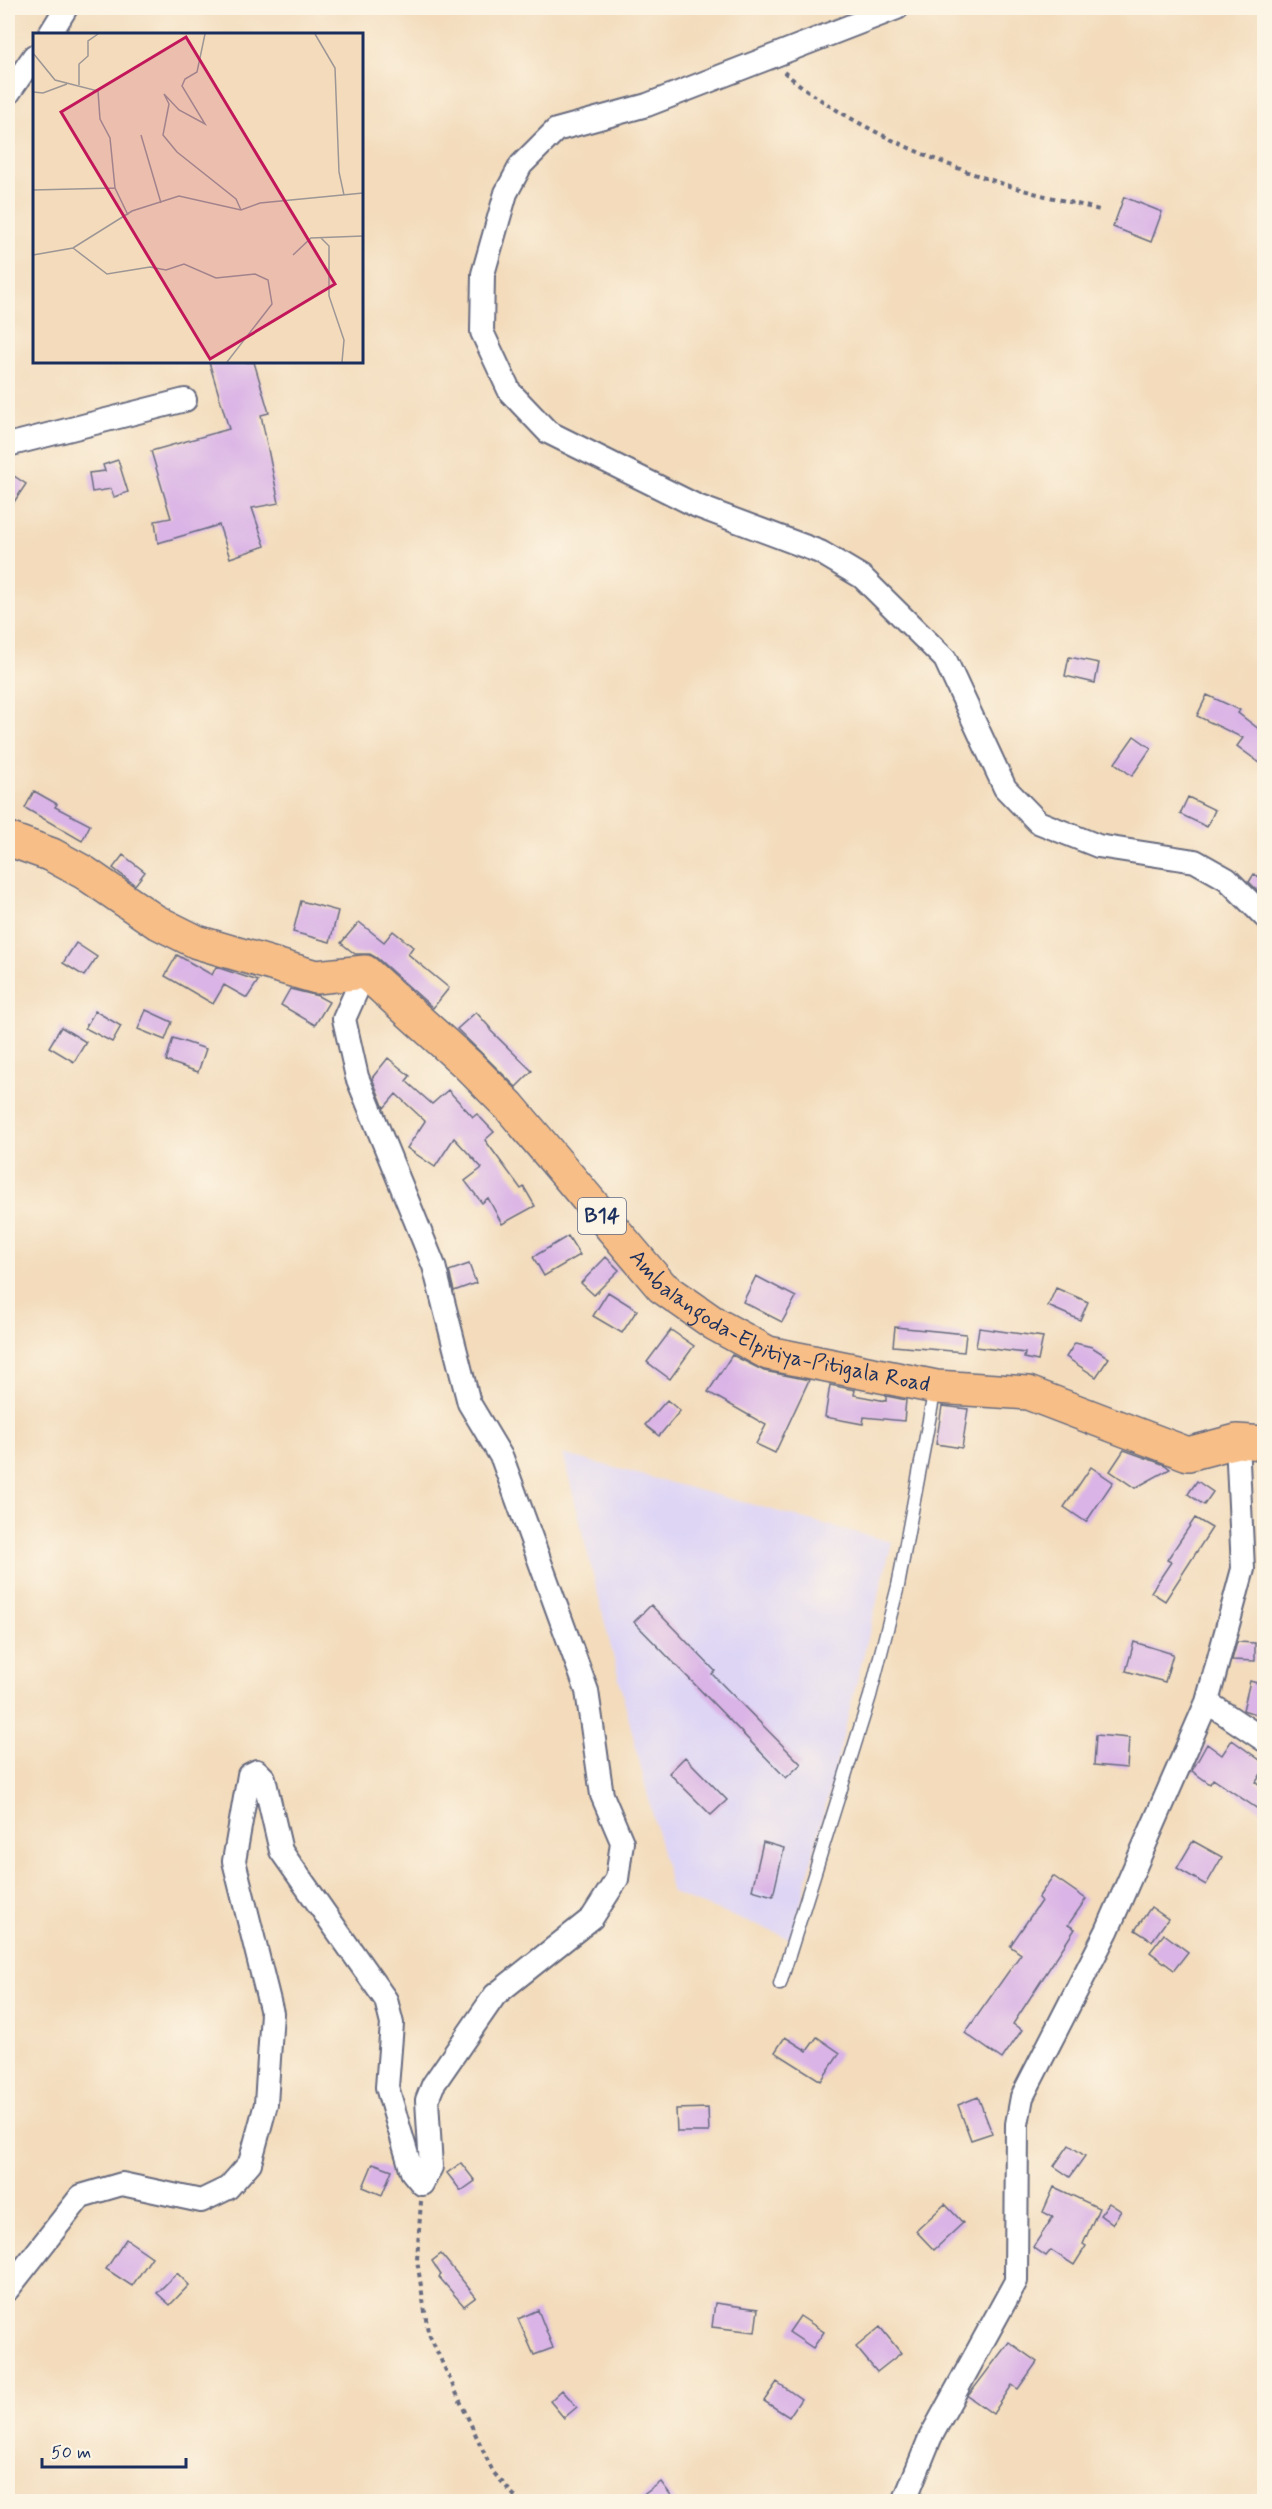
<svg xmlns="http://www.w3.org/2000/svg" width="1272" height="2509" viewBox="0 0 1272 2509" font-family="Mynerve,sans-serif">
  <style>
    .built { fill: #ded5f5 }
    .building { fill: #dab4e6 }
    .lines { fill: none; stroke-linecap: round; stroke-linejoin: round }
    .lane-casing { stroke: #676b7f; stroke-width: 15 }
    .street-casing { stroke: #676b7f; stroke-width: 26 }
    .primary-casing { stroke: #676b7f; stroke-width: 36 }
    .path { stroke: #676b7f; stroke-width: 4; stroke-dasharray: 4.5 4.5; stroke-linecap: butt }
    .lane { stroke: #fff; stroke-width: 12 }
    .street { stroke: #fff; stroke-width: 22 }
    .primary { stroke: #f7be87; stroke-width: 33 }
    .labels { text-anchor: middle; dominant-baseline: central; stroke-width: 4.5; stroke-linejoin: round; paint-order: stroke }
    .shield { fill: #fcf5e5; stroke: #5e6a86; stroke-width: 1.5 }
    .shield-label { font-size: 21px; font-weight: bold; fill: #1b2f5e }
    .street-label { font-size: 22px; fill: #1b2f5e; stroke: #fcf5e5 }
    .inset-road { fill: none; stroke: #9d9696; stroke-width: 1.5 }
    .view { fill: #c2185b; fill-opacity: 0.15; stroke: #c2185b; stroke-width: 3 }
    .inset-edge { fill: none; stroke: #1b2f5e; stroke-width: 3 }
  </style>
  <rect width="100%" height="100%" fill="#fcf5e5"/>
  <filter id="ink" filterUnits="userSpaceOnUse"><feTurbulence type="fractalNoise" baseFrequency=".0167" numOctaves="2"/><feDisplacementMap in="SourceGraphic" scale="12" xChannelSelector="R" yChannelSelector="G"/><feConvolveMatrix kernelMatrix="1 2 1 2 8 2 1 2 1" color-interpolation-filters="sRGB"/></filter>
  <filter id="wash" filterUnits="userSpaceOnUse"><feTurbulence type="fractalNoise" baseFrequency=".008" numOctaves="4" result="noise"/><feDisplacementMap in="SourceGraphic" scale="24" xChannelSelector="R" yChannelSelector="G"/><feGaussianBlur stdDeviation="1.35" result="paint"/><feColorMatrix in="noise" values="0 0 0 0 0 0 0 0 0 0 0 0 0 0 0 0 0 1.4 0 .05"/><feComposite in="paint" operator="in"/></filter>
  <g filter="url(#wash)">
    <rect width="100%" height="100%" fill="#f3dbbb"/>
    <path class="built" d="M563 1454 892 1542 792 1939 672 1893Z"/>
    <g id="blocks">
      <path class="building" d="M1124 197 1162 212 1151 242 1113 227Z
        M209 362H254L269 413 261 415 279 503 252 508 265 546 230 558 219 525 158 543 155 521 171 518 151 451 229 429Z
        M118 460 128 492 114 497 111 489 92 492 89 473 105 471 103 465Z
        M8 472 26 484 8 511Z
        M1069 657 1099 663 1095 683 1065 676Z
        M1207 695 1240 710 1238 713 1264 733V766L1237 746 1243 738 1197 716Z
        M1134 736 1151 748 1132 776 1115 763Z
        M34 791 57 804 55 807 90 825 82 841 25 808Z
        M1188 797 1215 810 1207 827 1180 814Z
        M123 855 145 872 135 885 113 868Z
        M1254 874 1264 881V897L1249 882Z
        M301 901 338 911 330 942 293 932Z
        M359 922 384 942 393 931 413 947 408 954 449 988 433 1008 377 958 370 954H355L341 943Z
        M76 943 97 957 84 976 63 963Z
        M177 955 212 975 216 967 258 981 247 998 224 985 213 1004 165 976Z
        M290 989 318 996 329 1002 315 1025 281 1005Z
        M146 1010 172 1022 165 1040 138 1029Z
        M95 1011 121 1026 112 1042 85 1028Z
        M476 1012 491 1029 490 1030 532 1071 516 1087 457 1029Z
        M61 1027 86 1042 74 1062 49 1047Z
        M173 1038 206 1049 198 1072 166 1061Z
        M388 1058 410 1076 406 1081 432 1104 448 1090 473 1117 477 1114 494 1132 485 1140 521 1189 524 1187 535 1206 502 1224 488 1198 482 1203 465 1181 482 1168 454 1138 435 1167 407 1148 425 1121 396 1094 384 1108 372 1078Z
        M568 1236 580 1255 544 1276 533 1257Z
        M606 1257 619 1270 594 1295 581 1283Z
        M469 1264 476 1283 454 1291 449 1271Z
        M756 1276 796 1297 782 1322 743 1302Z
        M1056 1288 1088 1302 1080 1320 1048 1306Z
        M608 1292 637 1310 622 1333 593 1316Z
        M895 1327 966 1334 964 1352 893 1346Z
        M979 1328 1043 1337 1038 1361 1024 1358 1025 1353 976 1347Z
        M671 1330 694 1346 670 1379 647 1362Z
        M1075 1343 1092 1347 1109 1358 1096 1377 1066 1357Z
        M732 1355 764 1371 809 1380 775 1453 756 1444 766 1425 708 1392Z
        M830 1385 855 1390 854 1395 886 1401V1396L906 1400 904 1421 864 1417 863 1424 825 1417Z
        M667 1400 680 1411 659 1436 645 1425Z
        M942 1406 968 1409 962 1448 936 1444Z
        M1124 1450 1165 1465 1170 1469 1135 1488 1110 1471Z
        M1091 1467 1113 1482 1086 1522 1064 1507Z
        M1197 1481 1213 1492 1204 1505 1188 1494Z
        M1195 1518 1212 1528 1165 1601 1151 1592 1171 1562 1167 1560Z
        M651 1605 715 1671 712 1674 801 1764 786 1778 634 1622Z
        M1134 1642 1173 1654 1165 1682 1126 1671Z
        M1237 1642 1255 1643V1661L1232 1660Z
        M1250 1681 1264 1685V1717L1243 1710Z
        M1096 1735 1129 1738 1127 1768 1094 1765Z
        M1232 1740 1264 1763V1769L1256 1782 1264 1788V1813L1213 1779 1210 1784 1192 1771 1207 1744 1222 1755Z
        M685 1757 727 1800 711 1815 669 1773Z
        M1193 1841 1222 1857 1206 1885 1177 1868Z
        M763 1842 784 1848 773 1896 752 1890Z
        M1053 1876 1086 1899 1068 1925 1075 1929 1013 2024 1022 2030 1002 2059 965 2033 1021 1954 1010 1946 1041 1901 1038 1898Z
        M1151 1907 1168 1919 1152 1941 1135 1930Z
        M1164 1934 1188 1952 1174 1970 1150 1952Z
        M785 2037 807 2051 817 2037 840 2053 821 2081 775 2052Z
        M978 2097 992 2133 971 2140 958 2105Z
        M708 2108 709 2132H677L676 2109Z
        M1069 2145 1085 2156 1070 2177 1054 2166Z
        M373 2163 392 2170 382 2195 363 2187Z
        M461 2163 475 2181 461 2191 447 2173Z
        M1054 2187 1099 2208 1083 2244 1086 2246 1074 2265 1051 2250 1046 2256 1033 2247 1053 2217 1043 2212Z
        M1109 2203 1121 2211 1112 2224 1100 2215Z
        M945 2204 963 2223 934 2250 916 2231Z
        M126 2239 152 2257 132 2286 106 2269Z
        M441 2254 476 2297 464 2306 439 2277 441 2275 432 2261Z
        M177 2273 189 2285 170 2305 157 2293Z
        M715 2303 758 2309 755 2332 712 2327Z
        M538 2310 553 2348 534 2355 518 2319Z
        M800 2316 824 2332 813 2348 789 2332Z
        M880 2327 901 2353 877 2372 856 2347Z
        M1009 2342 1037 2362 1018 2389 1012 2385 993 2414 968 2396Z
        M777 2382 801 2399 789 2417 764 2401Z
        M562 2390 577 2407 564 2418 550 2401Z
        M661 2482 676 2502H634Z"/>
    </g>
  </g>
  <g filter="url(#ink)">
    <use href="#blocks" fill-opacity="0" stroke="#676b7f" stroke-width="1.5"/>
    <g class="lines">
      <g class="lane-casing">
        <path id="lane" d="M780 1984 870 1696 898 1586 935 1388"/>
      </g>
      <g class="street-casing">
        <path id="street" d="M897 8 647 105 556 130 521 165 506 193 483 274 482 332 510 392 548 432 697 506 820 552 862 577 945 659 1005 788 1038 822 1098 846 1195 861 1227 879 1264 916
          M50 34 66 8
          M8 94 34 56
          M8 445 185 400
          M1207 1702 1264 1740
          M8 2289 81 2196 122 2184 201 2201 228 2188 250 2163 266 2104 272 2013 234 1861 249 1775 257 1771 264 1778 281 1851 386 2000 392 2024 387 2087 412 2172 422 2184 431 2167 427 2100 433 2085 495 1995 592 1918 617 1879 622 1842 602 1795 587 1691 502 1458 469 1403 434 1266 357 1077 344 1019 365 972
          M904 2502 930 2438 1016 2281 1017 2124 1022 2097 1107 1931 1207 1702 1243 1569 1237 1441"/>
      </g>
      <g class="primary-casing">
        <g id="primary">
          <path id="s1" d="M8 839 52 855 85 873 155 921 197 942 316 977 365 972 467 1064 509 1106 662 1287 715 1324 768 1353 936 1387 1028 1393 1188 1454 1237 1441 1264 1443"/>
        </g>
      </g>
      <path class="path" d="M784 72C840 121 935 163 1007 185 1037 195 1069 201 1099 210
        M421 2201 417 2260 428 2332 493 2472 520 2502"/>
      <use href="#lane" class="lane"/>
      <use href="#street" class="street"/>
      <use href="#primary" class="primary"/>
    </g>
  </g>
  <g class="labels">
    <rect class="shield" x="578" y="1198" width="48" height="36" rx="4.5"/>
    <g class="shield-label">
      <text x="602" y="1216">B14</text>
    </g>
    <g class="street-label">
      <text stroke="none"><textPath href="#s1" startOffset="946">Ambalangoda-Elpitiya-Pitigala Road</textPath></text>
    </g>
  </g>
  <g transform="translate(33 33)">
    <rect width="330" height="330" fill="#f3dbbb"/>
    <path class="inset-road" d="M172 1 164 39 152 46 149 53 172 91 146 77 131 61 136 71 130 102 144 119 203 166 208 177M282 1 302 35 306 139 311 162M0 20 22 47 65 58 67 86 77 105 82 155 95 182M46 52V31L55 23V8L65 1M0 59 10 60 34 51M108 102 128 170M0 157 82 155M288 205 296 213V263L311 307 309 329M40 215 74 241 117 234 133 237 151 231 183 245 222 241 235 247 239 271 194 329M0 222 40 215 99 178 146 163 208 177 227 170 330 160M260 222 278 205 330 203"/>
    <path class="view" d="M153 4 302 251 177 326 28 79Z"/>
    <rect width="330" height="330" class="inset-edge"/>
  </g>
  <rect width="1272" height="2509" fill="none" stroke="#fcf5e5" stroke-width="30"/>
  <path d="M42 2458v9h144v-9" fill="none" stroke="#1b2f5e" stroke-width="3"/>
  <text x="51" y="2458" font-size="18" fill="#1b2f5e" stroke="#fcf5e5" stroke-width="4.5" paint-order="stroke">50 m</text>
</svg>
